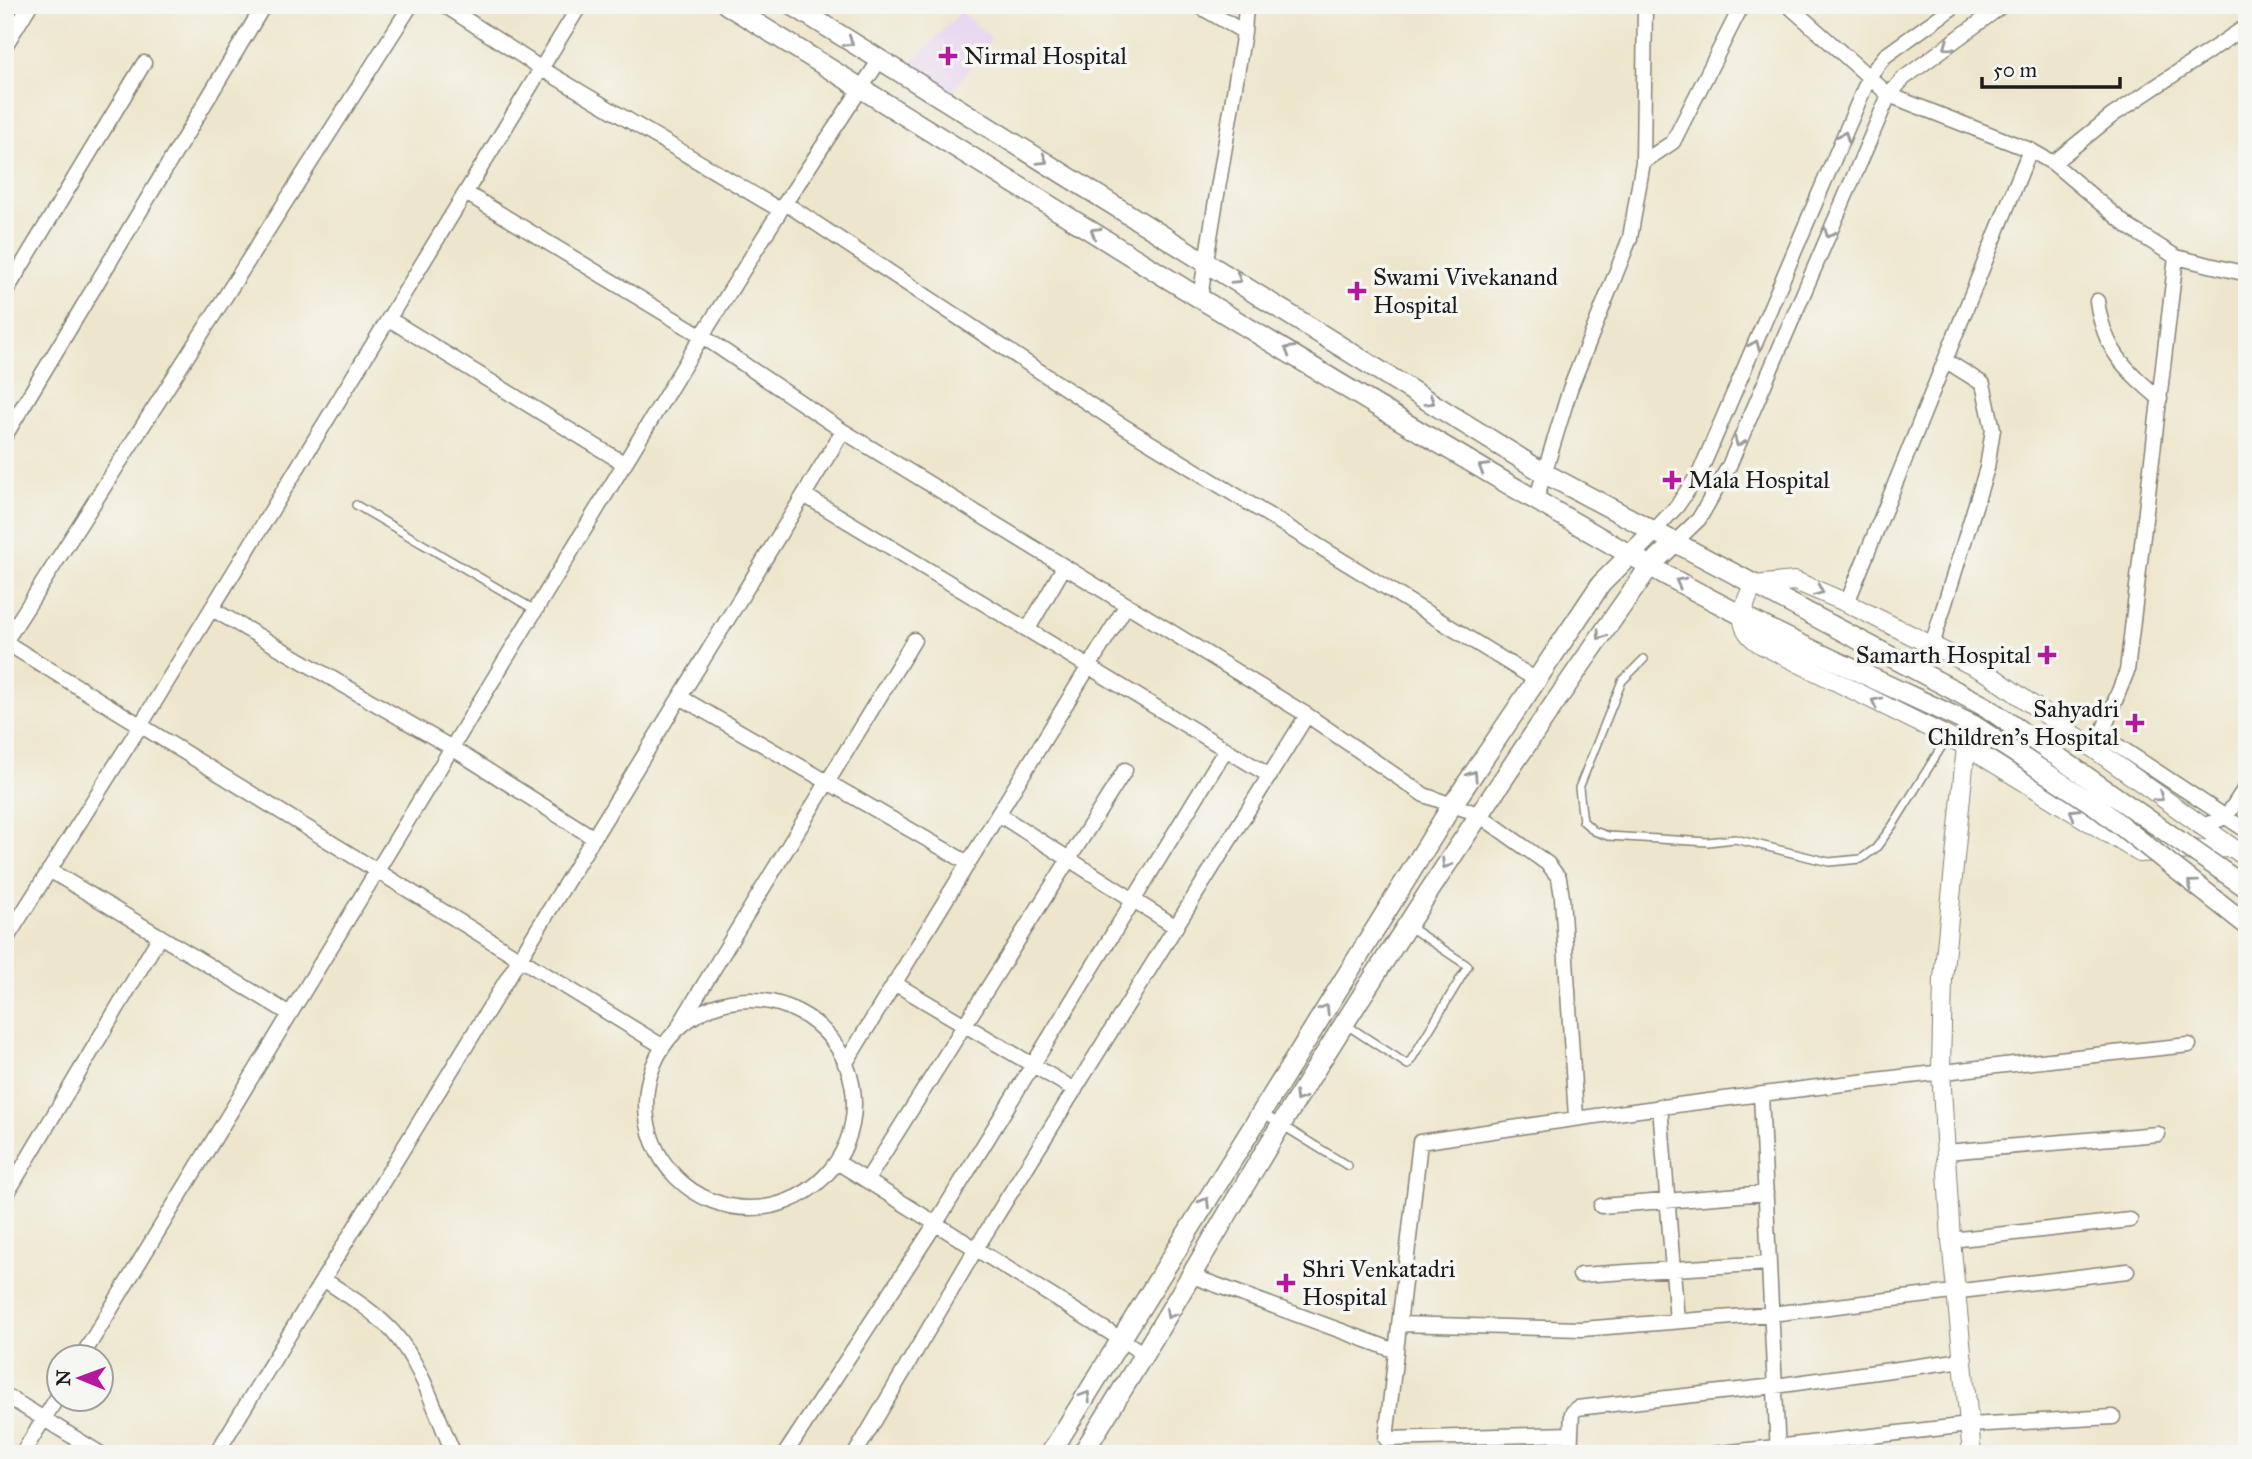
<svg xmlns="http://www.w3.org/2000/svg" width="2252" height="1459" viewBox="0 0 2252 1459" font-family="'IM FELL Great Primer',serif">
  <style>
    .built { fill: #e6d2f0 }
    .lines { fill: none; stroke-linecap: round; stroke-linejoin: round }
    .service-casing { stroke: #858174; stroke-width: 10 }
    .minor-casing { stroke: #858174; stroke-width: 17 }
    .tertiary-casing { stroke: #858174; stroke-width: 20 }
    .secondary-casing { stroke: #858174; stroke-width: 22 }
    .service { stroke: #fff; stroke-width: 7 }
    .minor { stroke: #fff; stroke-width: 14 }
    .tertiary { stroke: #fff; stroke-width: 18 }
    .secondary { stroke: #fff; stroke-width: 19 }
    .secondary-bridge-casing { stroke: #858174; stroke-width: 22; stroke-linecap: butt }
    .secondary-bridge { stroke: #fff; stroke-width: 19 }
    .oneway { stroke: #999 }
    .poi-dot { fill: #b5179e; stroke: #f6f6f2; stroke-width: 2.5 }
    .labels { text-anchor: middle; dominant-baseline: central; stroke-width: 7; stroke-linejoin: round; paint-order: stroke }
    .poi-label { font-size: 24px; fill: #1c1c1c; stroke: #f6f6f2; text-anchor: start }
  </style>
  <rect width="100%" height="100%" fill="#f6f6f2"/>
  <filter id="ink" filterUnits="userSpaceOnUse"><feTurbulence type="fractalNoise" baseFrequency=".0143" numOctaves="2"/><feDisplacementMap in="SourceGraphic" scale="14" xChannelSelector="R" yChannelSelector="G"/><feConvolveMatrix kernelMatrix="1 2 1 2 8 2 1 2 1" color-interpolation-filters="sRGB"/></filter>
  <filter id="wash" filterUnits="userSpaceOnUse"><feTurbulence type="fractalNoise" baseFrequency=".00686" numOctaves="4" result="noise"/><feDisplacementMap in="SourceGraphic" scale="28" xChannelSelector="R" yChannelSelector="G"/><feGaussianBlur stdDeviation="1.57" result="paint"/><feColorMatrix in="noise" values="0 0 0 0 0 0 0 0 0 0 0 0 0 0 0 0 0 1.4 0 .05"/><feComposite in="paint" operator="in"/></filter>
  <g filter="url(#wash)">
    <rect width="100%" height="100%" fill="#eee6cc"/>
    <path class="built" d="M961 11 991 39 945 101 901 74Z"/>
  </g>
  <g filter="url(#ink)">
    <g class="lines">
      <g class="service-casing">
        <path id="service" d="M356 505 535 610
          M1644 659 1622 681 1579 788 1583 821 1594 831 1608 836 1708 842 1735 839 1829 862 1861 859 1876 848 1893 825 1947 738
          M1345 1024 1408 1065 1468 966 1408 926
          M1264 1114 1348 1166"/>
      </g>
      <g class="minor-casing">
        <path id="minor" d="M411 5 5 642 662 1046
          M444 5 542 69 780 210
          M1197 5 1244 32 1200 297
          M1788 5 1889 95 2030 150 2053 163 2130 228 2176 257 2247 274
          M1244 32 1246 5
          M5 46 30 5
          M1643 162 1673 142 1742 5
          M2053 163 2113 115 2247 26
          M466 193 702 336 843 431 1307 715 1424 795 1478 814 1548 864 1559 878 1562 897 1576 1117
          M785 203 1115 421 1535 679
          M5 293 144 63
          M2097 301C2104 350 2124 368 2160 399
          M389 319 625 464
          M5 436 264 5
          M804 495 1270 776
          M1536 500 1570 389 1630 238 1643 162 1645 5
          M1653 532 1677 506 1700 472 1870 75 1885 56 1956 5
          M1674 543 1699 519 1729 466 1889 95 1904 78 2003 5
          M1847 603 2030 150
          M212 609 452 748 594 838
          M1028 629 1064 567
          M1932 645 1987 468 1993 429 1983 384 1945 360
          M680 697 968 863
          M2103 736 2247 831
          M2095 751 2127 671 2176 257
          M998 814 1176 927
          M2200 827 2226 817 2247 785
          M49 870 290 1014
          M5 941 140 726 580 5
          M894 983 1075 1090
          M646 1104a104 104 0 1 1 208 0a104 104 0 1 1-208 0Z
          M680 1024 914 640
          M845 1064 1126 606
          M1761 1095 1778 1454
          M1660 1106 1677 1321
          M1946 1152 2158 1134
          M837 1162 1146 1355
          M867 1180 1125 770
          M5 1197 160 936
          M1601 1206 1766 1193
          M1951 1240 2130 1220
          M1580 1275 1769 1263
          M1192 1276 1396 1351
          M323 1279C347 1295 373 1310 393 1332 422 1365 436 1414 454 1454
          M1399 1324 1582 1329 1771 1314 2127 1271
          M81 1358 702 336 785 203 879 61
          M5 1395 101 1454
          M1571 1434 1386 1439 1420 1142C1675 1102 1932 1072 2189 1045
          M22 1454 60 1393
          M216 1454 843 431
          M785 1454 936 1223 1226 749
          M855 1454 977 1247 1307 715
          M1570 1454 1572 1413 1577 1408 1775 1386 1963 1360
          M1713 1454 1969 1425 2113 1417"/>
      </g>
      <g class="tertiary-casing">
        <path id="tertiary" d="M1966 746 1943 979 1941 1071 1951 1240 1972 1454
          M2229 848 2140 853 1966 746 1762 645C1734 628 1742 610 1753 585L1795 581 1847 603 1989 674 2247 858"/>
      </g>
      <g class="secondary-casing">
        <path id="secondary" d="M727 5C1032 194 1336 387 1648 565 1753 625 1864 674 1973 725
          M792 5 1544 473 1986 707
          M1050 1454 1451 807 1601 584 1653 532
          M1082 1454C1152 1345 1215 1233 1282 1123 1399 934 1521 748 1650 566L1674 543"/>
      </g>
      <use href="#service" class="service"/>
      <use href="#minor" class="minor"/>
      <use href="#tertiary" class="tertiary"/>
      <use href="#secondary" class="secondary"/>
      <g class="secondary-bridge-casing">
        <path id="secondary-bridge" d="M1986 707 2247 888
          M1973 725 2096 806 2247 925"/>
      </g>
      <use href="#secondary-bridge" class="secondary-bridge"/>
    </g>
    <defs><path id="oneway-chevron" d="M-2-3.5L2.5 0L-2 3.5" fill="none" stroke-width="1.6" stroke-linecap="round" stroke-linejoin="round" transform="scale(1.75)"/></defs>
    <g class="oneway">
      <use href="#oneway-chevron" transform="translate(849 42) rotate(32)"/>
      <use href="#oneway-chevron" transform="translate(1948 46) rotate(144)"/>
      <use href="#oneway-chevron" transform="translate(1844 136) rotate(-67)"/>
      <use href="#oneway-chevron" transform="translate(1043 160) rotate(31)"/>
      <use href="#oneway-chevron" transform="translate(1095 232) rotate(-148)"/>
      <use href="#oneway-chevron" transform="translate(1829 233) rotate(113)"/>
      <use href="#oneway-chevron" transform="translate(1237 279) rotate(32)"/>
      <use href="#oneway-chevron" transform="translate(1755 345) rotate(-67)"/>
      <use href="#oneway-chevron" transform="translate(1289 350) rotate(-149)"/>
      <use href="#oneway-chevron" transform="translate(1430 401) rotate(32)"/>
      <use href="#oneway-chevron" transform="translate(1739 442) rotate(113)"/>
      <use href="#oneway-chevron" transform="translate(1483 468) rotate(-149)"/>
      <use href="#oneway-chevron" transform="translate(1680 582) rotate(-153)"/>
      <use href="#oneway-chevron" transform="translate(1819 591) rotate(23)"/>
      <use href="#oneway-chevron" transform="translate(1601 635) rotate(125)"/>
      <use href="#oneway-chevron" transform="translate(1876 702) rotate(-153)"/>
      <use href="#oneway-chevron" transform="translate(1473 775) rotate(-57)"/>
      <use href="#oneway-chevron" transform="translate(2159 797) rotate(36)"/>
      <use href="#oneway-chevron" transform="translate(2074 813) rotate(-149)"/>
      <use href="#oneway-chevron" transform="translate(1446 864) rotate(122)"/>
      <use href="#oneway-chevron" transform="translate(2192 884) rotate(-143)"/>
      <use href="#oneway-chevron" transform="translate(1325 1009) rotate(-58)"/>
      <use href="#oneway-chevron" transform="translate(1299 1097) rotate(122)"/>
      <use href="#oneway-chevron" transform="translate(1205 1202) rotate(-59)"/>
      <use href="#oneway-chevron" transform="translate(1170 1314) rotate(120)"/>
      <use href="#oneway-chevron" transform="translate(1086 1396) rotate(-58)"/>
    </g>
  </g>
  <g class="poi-dot">
    <path d="M944.5 45.5h7v7h7v7h-7v7h-7v-7h-7v-7h7z"/>
    <path d="M1353.5 280.5h7v7h7v7h-7v7h-7v-7h-7v-7h7z"/>
    <path d="M1668.5 469.5h7v7h7v7h-7v7h-7v-7h-7v-7h7z"/>
    <path d="M2043.5 644.5h7v7h7v7h-7v7h-7v-7h-7v-7h7z"/>
    <path d="M2131.5 712.5h7v7h7v7h-7v7h-7v-7h-7v-7h7z"/>
    <path d="M1282.5 1272.5h7v7h7v7h-7v7h-7v-7h-7v-7h7z"/>
  </g>
  <g class="labels">
    <g class="poi-label">
      <text x="964" y="56">Nirmal Hospital</text>
      <text x="1373" y="277">Swami Vivekanand<tspan x="1373" dy="28">Hospital</tspan></text>
      <text x="1688" y="480">Mala Hospital</text>
      <text x="2031" y="655" text-anchor="end">Samarth Hospital</text>
      <text x="2119" y="709" text-anchor="end">Sahyadri<tspan x="2119" dy="28">Children's Hospital</tspan></text>
      <text x="1302" y="1269">Shri Venkatadri<tspan x="1302" dy="28">Hospital</tspan></text>
    </g>
  </g>
  <rect width="2252" height="1459" fill="none" stroke="#f6f6f2" stroke-width="28"/>
  <g transform="translate(80 1378) rotate(271)"><circle r="33" fill="#f6f6f2" stroke="#9f9f9c" stroke-width="2"/>
  <path d="M0-5L12 26L0 18L-12 26Z" fill="#b5179e"/>
  <text y="-10" font-size="19" font-weight="bold" text-anchor="middle" fill="#1c1c1c">N</text>
  </g>
  <path d="M1982 77v10h138v-10" fill="none" stroke="#1c1c1c" stroke-width="3.5"/>
  <text x="1993" y="77" font-size="21" fill="#1c1c1c" stroke="#f6f6f2" stroke-width="5" paint-order="stroke">50 m</text>
</svg>
